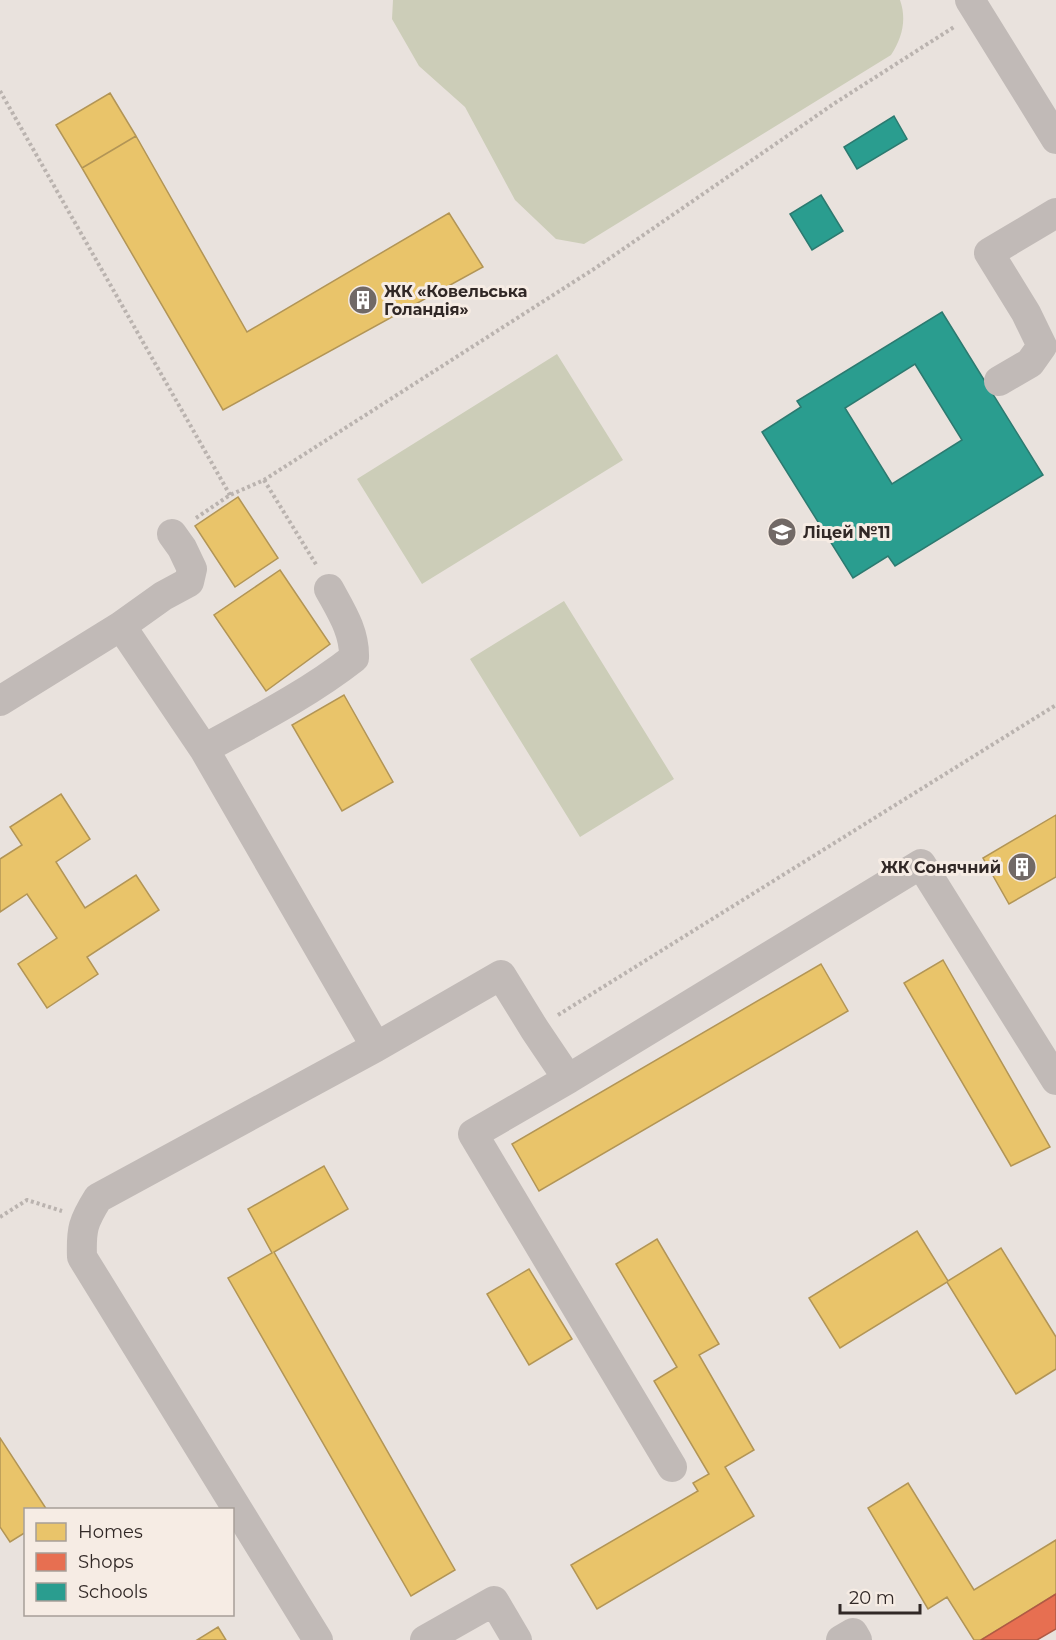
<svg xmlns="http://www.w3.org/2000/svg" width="1056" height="1640" viewBox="0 0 1056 1640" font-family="Montserrat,sans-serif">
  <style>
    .green { fill: #cccdb8 }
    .homes { fill: #e9c46a; stroke: #b29556; stroke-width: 1.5 }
    .shops { fill: #e76f51; stroke: #b05a44; stroke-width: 1.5 }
    .schools { fill: #2a9d8f; stroke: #2c7a70; stroke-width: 1.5; fill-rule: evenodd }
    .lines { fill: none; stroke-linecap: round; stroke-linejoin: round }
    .path { stroke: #bab3af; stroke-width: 4; stroke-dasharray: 3 3; stroke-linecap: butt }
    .minor { stroke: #c1bab7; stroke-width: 30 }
    .labels { text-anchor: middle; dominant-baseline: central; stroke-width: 6; stroke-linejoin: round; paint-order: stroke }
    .poi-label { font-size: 16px; font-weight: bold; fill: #312826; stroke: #f6ece4; text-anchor: start }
  </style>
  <rect width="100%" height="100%" fill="#e9e2dd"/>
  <path class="green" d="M393 0H900C907 20 902 38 891 55L584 244 556 239 515 200 465 107 419 66 392 19Z
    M557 354 623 460 422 584 357 479Z
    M564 601 674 779 580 837 470 659Z"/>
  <path class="homes" d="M110 93 136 136 82 168 56 125Z
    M136 136 247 332 449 213 483 267 223 410 82 168Z
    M238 497 278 558 235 587 195 526Z
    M280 570 330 644 266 691 214 615Z
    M344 695 393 782 342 811 292 725Z
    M61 794 90 839 56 862 85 908 136 875 159 910 87 957 98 974 47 1008 18 964 57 938 27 894 0 912V859L22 845 10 827Z
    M1056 815V877L1009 904 983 858Z
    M943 960 1050 1147 1011 1166 904 983Z
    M821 964 848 1011 539 1191 512 1144Z
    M324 1166 348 1209 274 1252 455 1570 411 1596 228 1278 272 1253 248 1209Z
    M917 1231 948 1281 1001 1248 1056 1337V1369L1016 1394 947 1282 840 1348 809 1298Z
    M657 1239 719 1344 699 1355 754 1450 725 1467 754 1516 597 1609 571 1565 698 1491 693 1483 709 1474 654 1381 677 1367 616 1264Z
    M529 1269 572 1339 529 1365 487 1294Z
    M0 1438 47 1510H26V1532L10 1542 0 1527Z
    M908 1483 974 1590 1056 1540V1594L981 1640H974L947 1597 928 1609 868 1508Z
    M218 1627 226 1640H197Z"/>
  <path class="shops" d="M1056 1594V1629L1037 1640H981Z"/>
  <path class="schools" d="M894 116 907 139 857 169 844 147Z
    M821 195 843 231 812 250 790 214Z
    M942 312 1043 475 895 566 888 556 853 578 762 432 801 407 797 401ZM915 364 962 440 892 484 845 408Z"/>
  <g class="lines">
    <path class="path" d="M0 91 230 495
      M264 480 317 566
      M196 518 230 495 264 480 597 267 835 103 954 27
      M558 1015 1056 705
      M0 1217 27 1200 62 1211"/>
    <path class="minor" d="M970 0 1056 139
      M999 381 1030 363 1042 346 1026 313 989 253 1056 213
      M121 626 163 596 189 582 192 569 182 548 172 534
      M0 701 121 626 204 749 376 1047
      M204 749C255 721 308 694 354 658 355 632 341 611 329 589
      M568 1079 921 864 1056 1080
      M318 1640 82 1257C81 1229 83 1222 98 1198L376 1047 501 975 535 1030 568 1079 473 1134 672 1467
      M425 1640 494 1601 517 1640
      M841 1640 853 1633 857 1640"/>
  </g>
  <defs>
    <g id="building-disc" transform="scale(1.5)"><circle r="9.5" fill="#716966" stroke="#f6ece4"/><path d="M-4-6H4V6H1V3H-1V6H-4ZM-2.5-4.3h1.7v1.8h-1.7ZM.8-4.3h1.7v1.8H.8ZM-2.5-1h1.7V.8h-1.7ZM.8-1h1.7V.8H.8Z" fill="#fff"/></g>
    <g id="school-disc" transform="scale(1.5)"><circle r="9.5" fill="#716966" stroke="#f6ece4"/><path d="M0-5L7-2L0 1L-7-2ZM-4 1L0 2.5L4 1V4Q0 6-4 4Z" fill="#fff"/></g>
  </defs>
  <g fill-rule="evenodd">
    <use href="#building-disc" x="363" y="300"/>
    <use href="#school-disc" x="782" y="532"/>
    <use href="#building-disc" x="1022" y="867"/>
  </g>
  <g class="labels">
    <g class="poi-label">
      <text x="384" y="291">ЖК «Ковельська<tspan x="384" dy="18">Голандія»</tspan></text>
      <text x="803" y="532">Ліцей №11</text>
      <text x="1001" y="867" text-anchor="end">ЖК Сонячний</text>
    </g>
  </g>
  <rect x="24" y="1508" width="210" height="108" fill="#f6ece4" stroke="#a79e98" stroke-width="1.5"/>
  <rect x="36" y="1523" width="30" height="18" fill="#e9c46a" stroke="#a79e98" stroke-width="1.5"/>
  <text x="78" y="1538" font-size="18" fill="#312826">Homes</text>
  <rect x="36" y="1553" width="30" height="18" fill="#e76f51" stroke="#a79e98" stroke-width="1.5"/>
  <text x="78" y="1568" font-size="18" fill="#312826">Shops</text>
  <rect x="36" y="1583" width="30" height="18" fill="#2a9d8f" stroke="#a79e98" stroke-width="1.5"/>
  <text x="78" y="1598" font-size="18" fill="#312826">Schools</text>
  <path d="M840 1604v9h80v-9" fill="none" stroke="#312826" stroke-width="3"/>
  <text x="849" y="1604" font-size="18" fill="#312826" stroke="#f6ece4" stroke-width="4.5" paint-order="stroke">20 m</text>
</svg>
